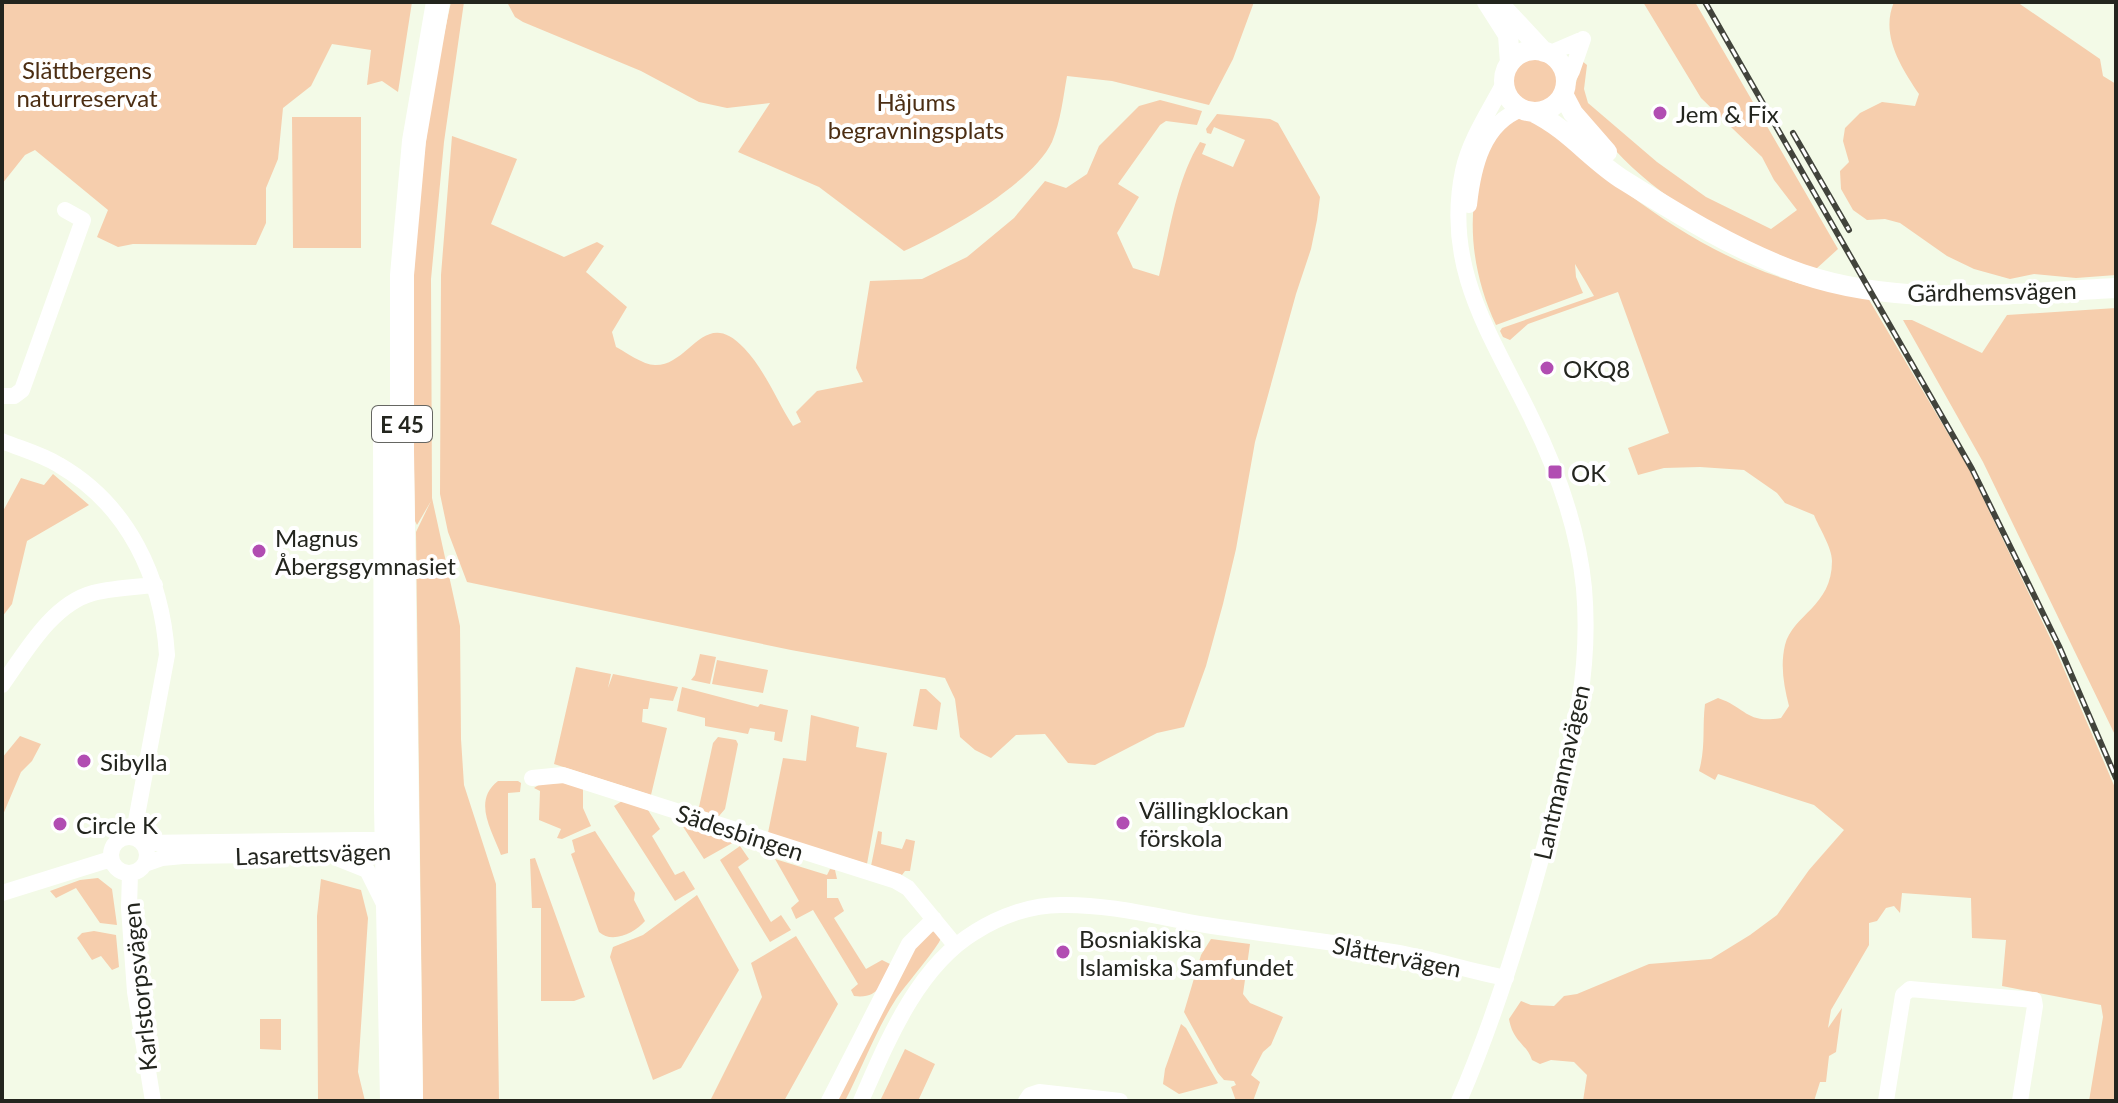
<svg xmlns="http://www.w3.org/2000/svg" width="2118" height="1103" viewBox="0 0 2118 1103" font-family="Lato,sans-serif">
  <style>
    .green { fill: #f6cead }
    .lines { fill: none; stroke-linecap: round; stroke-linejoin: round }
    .minor { stroke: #fff; stroke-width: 16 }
    .major { stroke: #fff; stroke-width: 20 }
    .highway { stroke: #fff; stroke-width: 24 }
    .rail-casing { stroke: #42443c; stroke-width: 6 }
    .rail { stroke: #fff; stroke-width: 3; stroke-dasharray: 9; stroke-linecap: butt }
    .poi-dot { fill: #b14db2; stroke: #fff; stroke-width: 3 }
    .labels { text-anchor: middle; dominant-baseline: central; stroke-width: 8; stroke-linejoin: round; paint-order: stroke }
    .shield { fill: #fff; stroke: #656662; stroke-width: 2 }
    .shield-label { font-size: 22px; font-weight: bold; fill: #23251e }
    .park-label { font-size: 24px; fill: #4c2e13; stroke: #fff }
    .poi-label { font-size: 24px; fill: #23251e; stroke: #fff; text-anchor: start }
    .street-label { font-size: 24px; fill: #23251e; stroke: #fff }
  </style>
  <rect width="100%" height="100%" fill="#f3fae7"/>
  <path class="green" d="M2 2H412L398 92 382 81 367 85 371 50 332 44 311 86 283 108 278 159 266 188V223L256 245 133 244 118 247 97 237 108 210 35 150 25 155 2 184Z
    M451 2H464L444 142 431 279 432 498 460 626 461 739 464 785 496 884 499 1101H423L416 532 431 501 417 525 415 521C414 449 411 375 413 303 415 202 429 100 451 2Z
    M507 2H1254L1233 59 1209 105 1112 81 1067 76C1063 98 1061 120 1052 142 1032 184 946 232 904 251L819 187 738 152 770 103 727 108 699 102 641 71 523 22 515 17Z
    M1643 2H1695L1838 249 1816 269C1744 244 1667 207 1615 150 1600 134 1586 115 1572 97L1582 61 1587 65 1584 89 1588 103 1657 162 1706 197 1771 229 1797 210 1774 180 1762 157 1701 98Z
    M1894 2H2017L2100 59 2103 76 2116 84V275L2076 278 2034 274 2010 279 1974 269 1947 256 1900 223 1885 219 1867 220 1853 210 1841 189 1840 171 1849 162 1843 141 1845 128 1860 113 1882 102 1915 106 1919 94C1901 67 1880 35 1894 2Z
    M1510 81a25 25 0 1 1 50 0a25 25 0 1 1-50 0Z
    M1160 100 1202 111 1197 125 1166 121 1160 125 1118 184 1139 197 1117 233 1133 268 1159 276C1170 232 1176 180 1200 142L1206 144 1202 154 1233 167 1245 140 1214 127 1211 134 1207 133 1206 129 1217 114 1270 119 1278 123 1320 197 1317 220 1311 249 1296 294 1255 442 1236 549 1223 604 1206 666 1184 727 1157 733 1095 765 1068 763 1045 734 1016 735 991 758 975 750 960 737 955 699 945 678 791 650 467 582 448 532 440 494 441 275 452 136 517 159 491 224 564 257 597 242 604 246 586 272 627 307 612 332 616 347C626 352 643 365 655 365 690 366 704 305 744 348 765 370 777 401 793 426L801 422 796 412 817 391 863 382 856 368 870 281 922 279 967 257 1014 218 1045 181 1066 188 1087 174 1099 146 1139 106Z
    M292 117H361V248H293Z
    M1520 117 1534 119C1611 182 1688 248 1785 279 1812 288 1840 293 1868 298L1969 469 2054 646 2116 790V1101H2089L2103 1017 2101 1005 2002 986 2006 940 1972 938 1971 898 1902 893 1900 913 1894 906 1886 908 1877 921 1869 923V945L1831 1010 1828 1028 1842 1008 1836 1052 1829 1056 1826 1082H1820L1814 1101H1583L1587 1075 1574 1062 1551 1060 1540 1064 1532 1060C1526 1043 1513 1042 1509 1019L1521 1001 1531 1005 1554 1006 1564 996 1577 994 1649 964 1711 959 1750 935 1777 915 1809 870 1844 830 1814 805 1718 774 1715 780 1699 771C1706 746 1702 728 1705 704L1718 698C1747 708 1746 724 1781 718L1789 706C1784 686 1780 666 1785 645 1793 614 1832 607 1832 561 1832 547 1819 528 1814 515L1785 503 1777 493 1744 470 1700 467 1664 468 1638 475 1628 448 1669 433 1618 292 1528 324 1510 340 1503 337 1500 331 1502 328 1594 296 1575 264 1576 277 1583 293 1496 325C1475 280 1467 231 1477 183 1481 165 1491 146 1497 129Z
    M2116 308V737L1983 462 1903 320H1912L1982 353 2007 315Z
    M53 474 89 505 27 541 12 604 2 617V513L21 478 44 485Z
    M700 654 716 657 710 684 691 680 695 675Z
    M717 660 768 670 763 693 712 684Z
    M576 667 611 674 608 688 613 674 678 687 673 701 650 698 648 709H643L642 722 667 728 651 795 554 764Z
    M682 687 758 707 760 704 788 710 782 742 774 740 775 732 750 728 748 734 705 726V718L677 711Z
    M920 689H926L941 703 937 730 913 726Z
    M811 715 859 727 856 747 887 753 867 864 768 833 783 758 806 761Z
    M20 736 41 744 32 761 21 772 2 817V758Z
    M718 737 736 740 738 744 725 809 719 816 700 810 699 807 713 743Z
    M498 781H518L521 783 520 792 508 793V853L501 855C492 830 472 801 498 781Z
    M564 783 583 789V808L591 826 562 839 557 838 561 829 539 820 540 791 534 788 540 784Z
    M622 801 648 810 660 829 652 836 675 875 684 871 695 889 675 901 614 806Z
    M682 820 692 823 690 829 721 839 724 833 736 837V841L704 859 680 822Z
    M595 831 635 893 634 900 645 921C635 933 612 944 599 932L571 854 575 852 572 840Z
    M878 831 882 832 881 844 902 849 906 839 915 841 910 871H905L902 875 871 866Z
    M740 846 749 859 738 867 771 922 781 915 791 930 770 942 720 860Z
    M535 858 585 997 574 1001H541V908H532L530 859Z
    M775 859 827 875 830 869 835 870 837 879H827V898H838L844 911 834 918 866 969 882 960 890 964C882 984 879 999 854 996L851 990 858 984 813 910 796 919 791 908 799 901Z
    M98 878 112 889 117 925 100 923 76 888 56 898 50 891 80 880Z
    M321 879 361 890 368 918 358 1072 365 1101H318L317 916Z
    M697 895 739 970 681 1068 653 1080 610 957 613 947 643 935Z
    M94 931 116 935 119 967 112 970 101 956 92 960 77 938 82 933Z
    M931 931 936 932 941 938C939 946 904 987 896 999 876 1030 862 1068 845 1101H833L923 933Z
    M796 936 838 1004 784 1101H710L762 997 751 963Z
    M1211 939 1250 944 1243 994 1250 1003 1283 1017 1271 1045 1263 1052 1251 1075 1260 1082 1253 1101H1236L1231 1087 1236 1085 1234 1081 1224 1080 1218 1073 1184 1012 1201 955Z
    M260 1019H281V1050L260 1049Z
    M1181 1024 1186 1028 1218 1083 1216 1084 1179 1094 1163 1084 1165 1069Z
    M905 1049 935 1064 918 1101H880Z"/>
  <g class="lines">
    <path class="minor" d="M1548 54 1583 39
      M1566 82 1572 71 1583 39
      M1469 205C1473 167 1483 123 1522 109
      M2 396H14L22 390 83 220 65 210
      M2 441C21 449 41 454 59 465 128 505 162 577 167 655L133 837
      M2 685C25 653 52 604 93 593 113 588 135 587 155 585
      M532 778 563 775 896 881 908 888 955 945
      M111 855a18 18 0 1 1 36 0a18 18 0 1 1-36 0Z
      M142 843 357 840H387L396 844
      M337 858 367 870 383 902
      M145 864 162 858 183 856 320 854C346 850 373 859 395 853
      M130 873 129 908 135 992 153 1101
      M2 893 111 859
      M829 1101 909 944 934 919
      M861 1101C887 1042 917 967 975 932 1000 916 1031 905 1061 905 1110 904 1158 917 1206 925 1270 935 1335 942 1399 953 1435 960 1470 971 1506 978
      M1026 1101 1030 1095 1039 1092 1120 1101
      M1459 1101C1496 1016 1523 927 1547 837 1570 749 1592 681 1584 588 1578 528 1557 469 1530 415 1490 333 1443 267 1463 171 1469 141 1490 110 1504 83
      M1886 1101 1903 995 1910 989 2034 1000 2035 1006 2020 1101"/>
    <path class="major" d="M1487 2 1508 35 1510 63
      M1503 8 1544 52
      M1504 81a31 31 0 1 1 62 0a31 31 0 1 1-62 0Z
      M1563 94 1573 113 1607 152
      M1533 112C1570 130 1592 161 1625 181 1681 216 1739 252 1802 274 1902 308 2013 293 2116 288"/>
    <path class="highway" d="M385 426 386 807 392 1101
      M411 1101 402 451V275L414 141 438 2"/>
    <g class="rail-casing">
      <path id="rail" d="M1705 2 1972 469 2059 646 2116 778
        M1793 133 1849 230"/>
    </g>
    <use href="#rail" class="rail"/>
  </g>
  <g class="poi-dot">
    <circle cx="1660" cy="113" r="8"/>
    <circle cx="1547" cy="368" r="8"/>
    <rect x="1547" y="464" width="16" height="16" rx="4"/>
    <circle cx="259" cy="551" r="8"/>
    <circle cx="84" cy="761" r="8"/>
    <circle cx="1123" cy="823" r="8"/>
    <circle cx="60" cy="824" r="8"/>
    <circle cx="1063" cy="952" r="8"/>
  </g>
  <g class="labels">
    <rect class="shield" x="372" y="406" width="60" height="36" rx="6"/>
    <g class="shield-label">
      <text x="402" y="424">E 45</text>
    </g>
    <g class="park-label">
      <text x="87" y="69">Slättbergens<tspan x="87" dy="28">naturreservat</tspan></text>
      <text x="916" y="101">Håjums<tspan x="916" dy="28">begravningsplats</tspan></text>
    </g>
    <g class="poi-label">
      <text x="1676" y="113">Jem &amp; Fix</text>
      <text x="1563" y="368">OKQ8</text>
      <text x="1571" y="472">OK</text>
      <text x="275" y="537">Magnus<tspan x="275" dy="28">Åbergsgymnasiet</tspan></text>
      <text x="100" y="761">Sibylla</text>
      <text x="1139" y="809">Vällingklockan<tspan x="1139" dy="28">förskola</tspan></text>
      <text x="76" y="824">Circle K</text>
      <text x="1079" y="938">Bosniakiska<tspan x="1079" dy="28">Islamiska Samfundet</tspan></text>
    </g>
    <g class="street-label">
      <text transform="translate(1992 291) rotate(-1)">Gärdhemsvägen</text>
      <text transform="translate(1561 772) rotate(-77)">Lantmannavägen</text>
      <text transform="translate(740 832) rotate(18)">Sädesbingen</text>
      <text transform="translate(313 853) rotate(-2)">Lasarettsvägen</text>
      <text transform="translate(1397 956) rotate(11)">Slåttervägen</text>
      <text transform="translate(139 987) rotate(-96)">Karlstorpsvägen</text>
    </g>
  </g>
  <rect width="2118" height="1103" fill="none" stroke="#23251e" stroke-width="8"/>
</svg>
